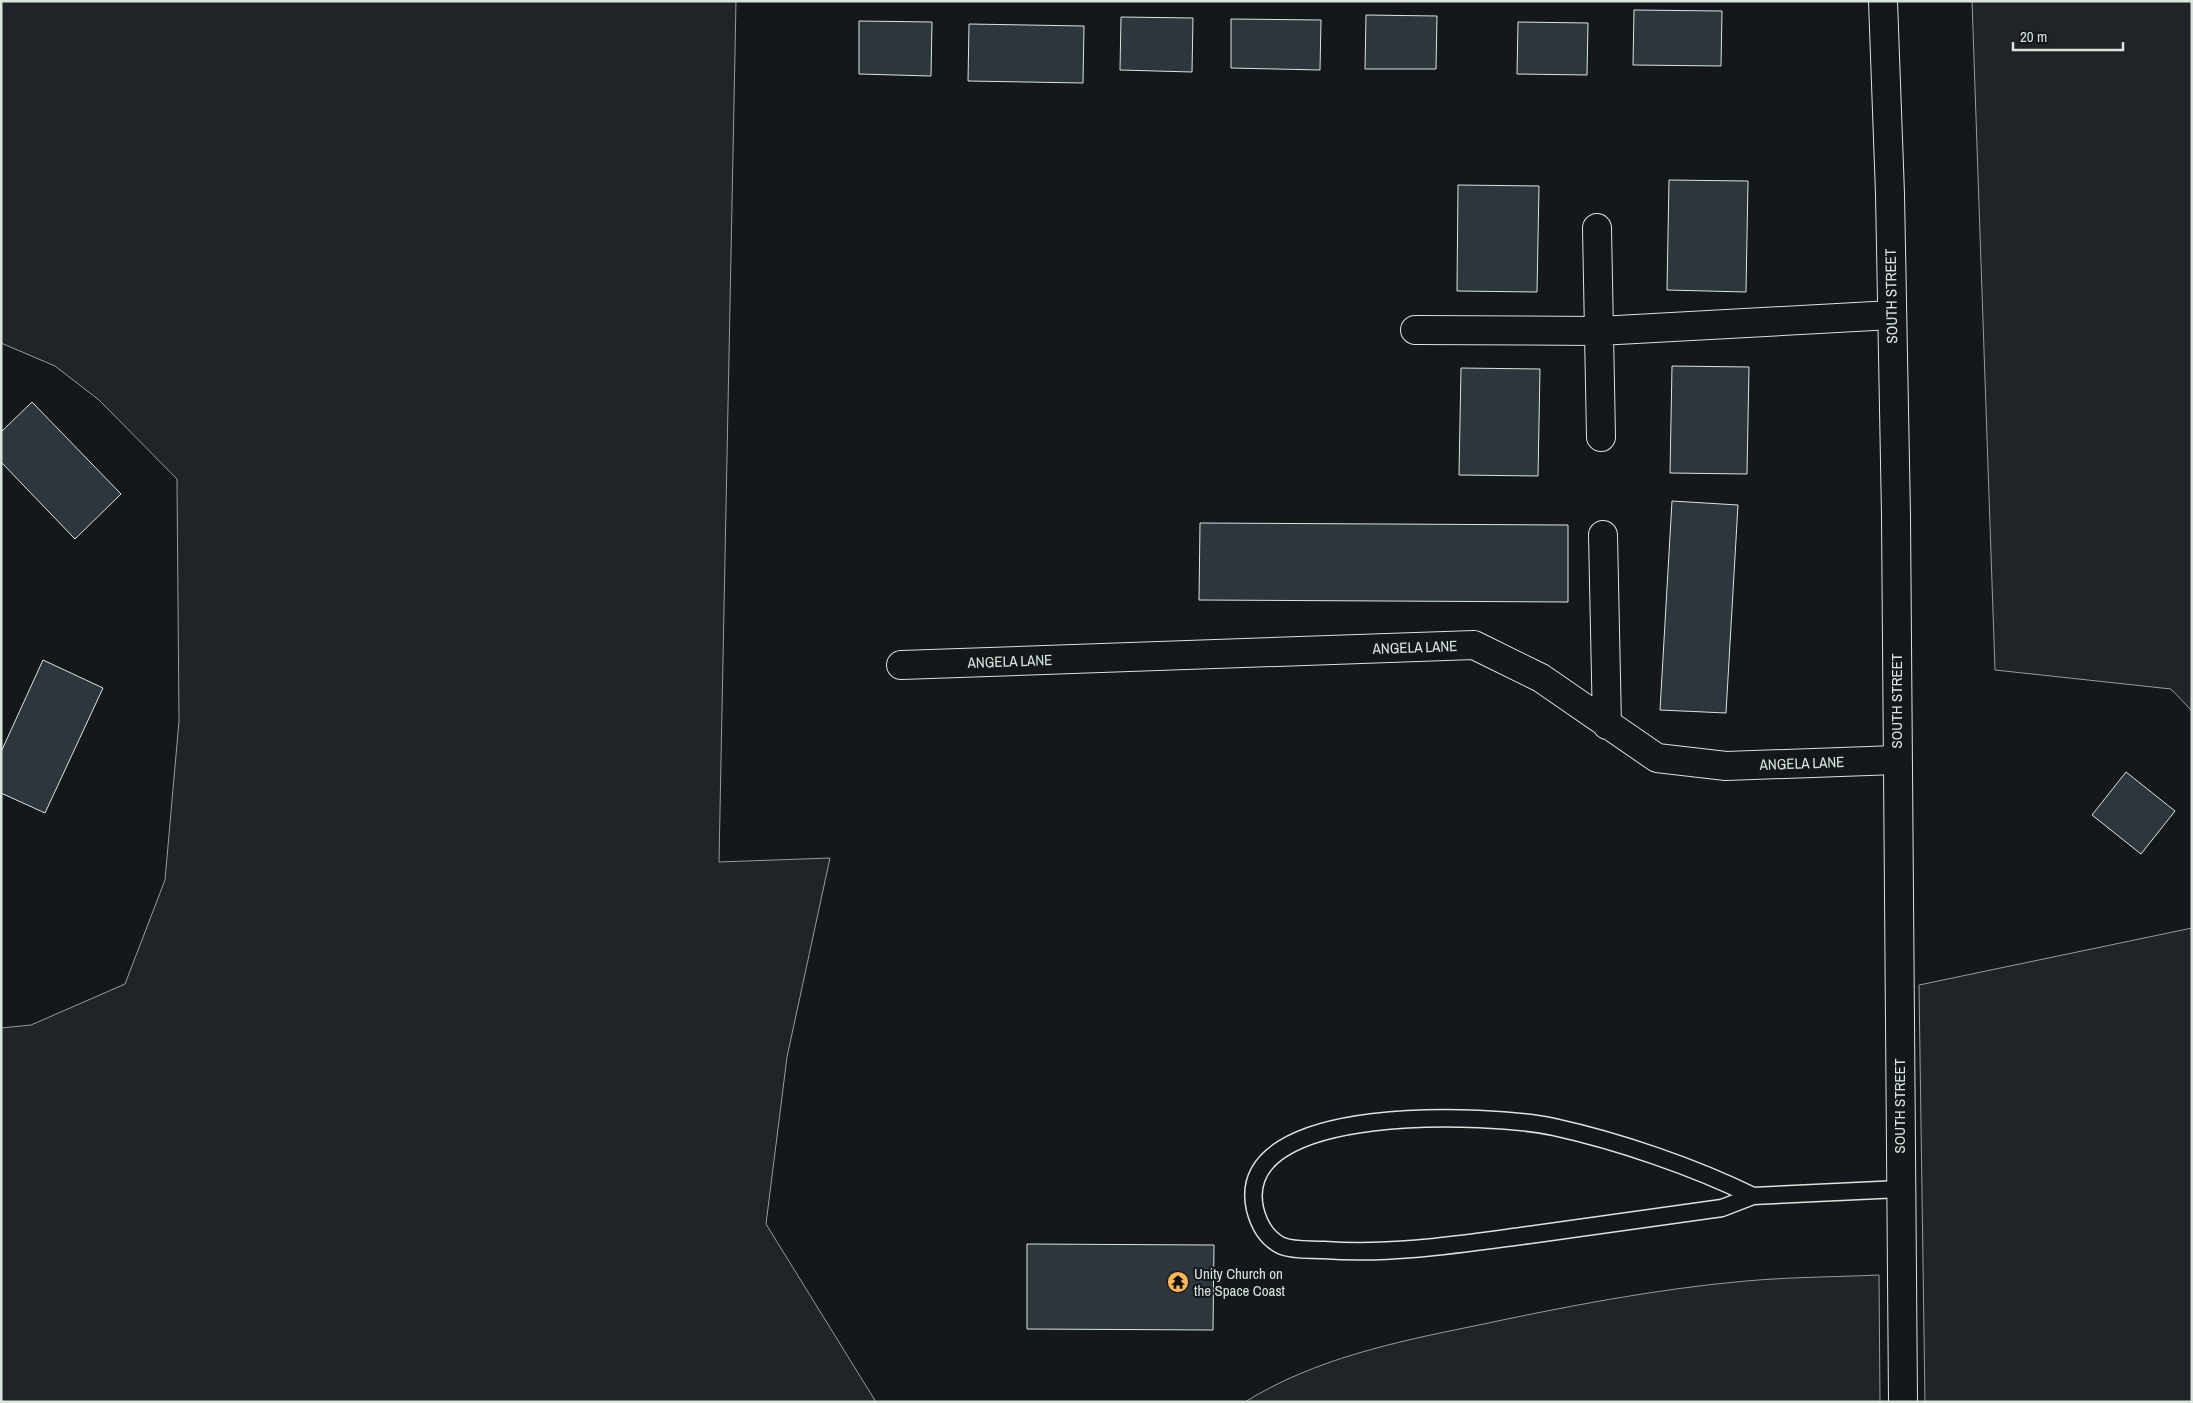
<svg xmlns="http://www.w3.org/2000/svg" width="2193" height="1403" viewBox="0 0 2193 1403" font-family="'Archivo Narrow',sans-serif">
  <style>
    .green { fill: #202428; stroke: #939e99 }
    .building { fill: #2c363c; stroke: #d8e6dc }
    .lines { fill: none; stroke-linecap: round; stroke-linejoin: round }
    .lane-casing { stroke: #d8e6dc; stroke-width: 19 }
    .street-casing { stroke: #d8e6dc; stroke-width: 30 }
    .secondary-casing { stroke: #d8e6dc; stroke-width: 30 }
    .lane { stroke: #14181c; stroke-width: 16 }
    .street { stroke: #14181c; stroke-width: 28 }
    .secondary { stroke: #14181c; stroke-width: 28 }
    .labels { text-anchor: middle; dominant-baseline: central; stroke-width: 4; stroke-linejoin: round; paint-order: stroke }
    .street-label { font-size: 15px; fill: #d8e6dc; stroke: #14181c }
    .poi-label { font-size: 15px; fill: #d8e6dc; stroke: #14181c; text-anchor: start }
  </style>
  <rect width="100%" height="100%" fill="#14181c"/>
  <path class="green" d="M1 1H736L719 862 830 858 787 1057 766 1224 876 1402H1V1028L31 1025 125 984 165 880 179 721 177 479 99 400 55 366 1 343Z
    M1972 1H2192V711L2171 689 1995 670Z
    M2192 928V1402H1925L1919 985Z
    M1879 1275 1880 1402H1245C1314 1359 1395 1342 1474 1326 1563 1307 1655 1289 1746 1281 1790 1277 1835 1277 1879 1275Z"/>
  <path class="building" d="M1634 10 1722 11 1721 66 1633 65Z
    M1366 15 1437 16 1436 69H1365Z
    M1121 17 1193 18 1192 72 1120 70Z
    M1231 19 1321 20 1320 70 1231 68Z
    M859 21 932 22 931 76 859 74Z
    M1518 22 1588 23 1587 75 1517 74Z
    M969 24 1084 26 1083 83 968 81Z
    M1669 180 1748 181 1746 292 1667 290Z
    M1458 185 1539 186 1537 292 1457 291Z
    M1672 366 1749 367 1747 474 1670 473Z
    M1461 368 1540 369 1538 476 1459 475Z
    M32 402 121 494 75 539 1 462V432Z
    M1672 501 1738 505 1726 713 1660 710Z
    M1200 523 1568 525V602L1199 600Z
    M43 660 103 688 45 813 1 793V752Z
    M2126 772 2175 811 2141 854 2092 815Z
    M1027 1244 1214 1245 1213 1330 1027 1329Z"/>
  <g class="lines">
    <g class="lane-casing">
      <path id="lane" d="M1753 1196C1694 1167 1618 1141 1554 1127 1494 1114 1231 1100 1255 1209 1259 1225 1267 1239 1282 1246 1294 1251 1312 1249 1324 1250 1392 1255 1461 1244 1529 1235 1593 1226 1657 1217 1722 1208L1753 1196 1900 1189"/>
    </g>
    <g class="street-casing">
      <path id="street" d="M1597 228 1601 437
        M1415 330 1599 331 1892 315
        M1603 535 1607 725
        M901 665 1474 645 1541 678 1657 758 1726 766 1896 760"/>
    </g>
    <g class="secondary-casing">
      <path id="secondary" d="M1883 1 1890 194 1896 516 1903 1402"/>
    </g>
    <use href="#lane" class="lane"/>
    <use href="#street" class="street"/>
    <use href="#secondary" class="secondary"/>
  </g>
  <defs>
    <g id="temple-disc" transform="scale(1.125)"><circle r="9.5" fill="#ffb74d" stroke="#14181c"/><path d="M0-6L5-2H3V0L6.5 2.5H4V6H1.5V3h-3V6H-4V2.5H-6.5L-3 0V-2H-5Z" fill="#111"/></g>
  </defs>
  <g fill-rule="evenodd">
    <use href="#temple-disc" x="1178" y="1282"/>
  </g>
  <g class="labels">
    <g class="street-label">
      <text transform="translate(1891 296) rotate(-91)">SOUTH STREET</text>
      <text transform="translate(1415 647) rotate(-2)">ANGELA LANE</text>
      <text transform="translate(1010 661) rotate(-2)">ANGELA LANE</text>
      <text transform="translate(1896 701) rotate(-90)">SOUTH STREET</text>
      <text transform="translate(1802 763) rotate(-2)">ANGELA LANE</text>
      <text transform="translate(1899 1106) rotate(-90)">SOUTH STREET</text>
    </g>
    <g class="poi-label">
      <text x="1194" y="1273">Unity Church on<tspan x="1194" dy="17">the Space Coast</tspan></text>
    </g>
  </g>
  <rect width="2193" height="1403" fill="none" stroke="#d8e6dc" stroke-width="5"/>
  <path d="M2013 42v8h110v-8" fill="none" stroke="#d8e6dc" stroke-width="2.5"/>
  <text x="2020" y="42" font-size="15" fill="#d8e6dc" stroke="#14181c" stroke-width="4" paint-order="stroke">20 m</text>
</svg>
